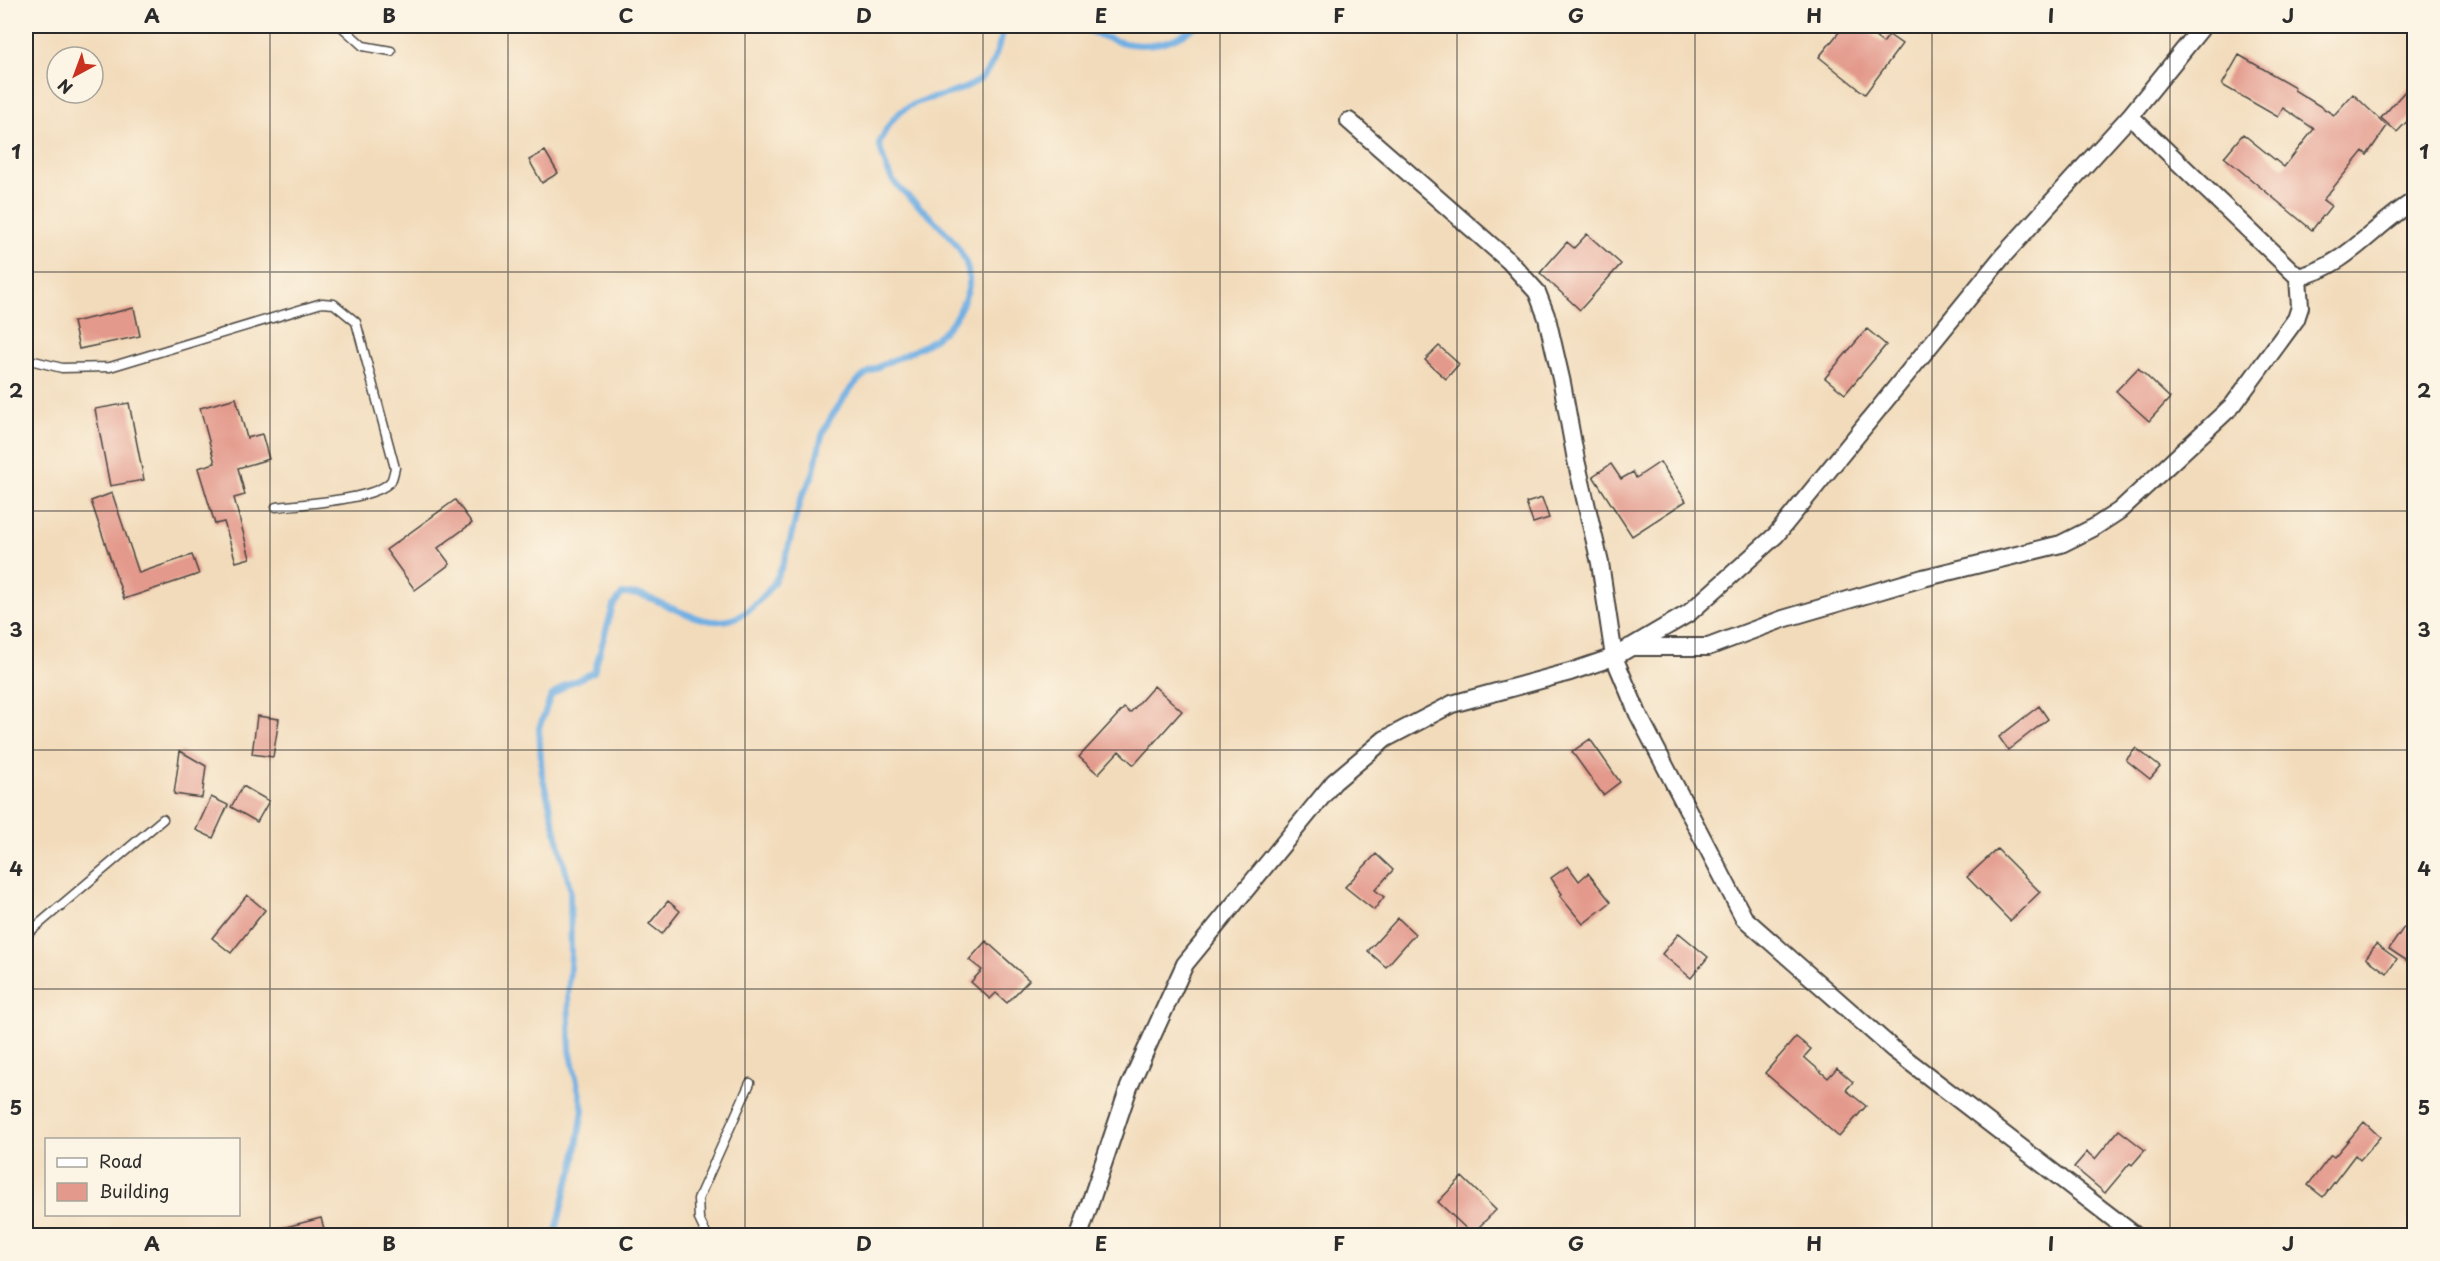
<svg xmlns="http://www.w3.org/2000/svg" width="2440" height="1261" viewBox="0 0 2440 1261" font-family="'Playpen Sans',sans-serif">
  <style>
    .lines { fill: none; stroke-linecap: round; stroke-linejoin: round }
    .stream { stroke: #70afe3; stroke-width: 6 }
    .building { fill: #e3998b }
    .service-casing { stroke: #494541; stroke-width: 11 }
    .minor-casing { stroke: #494541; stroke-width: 20 }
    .service { stroke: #fff; stroke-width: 8 }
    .minor { stroke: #fff; stroke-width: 16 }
    .grid { fill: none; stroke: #2b2b2b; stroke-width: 1.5; stroke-opacity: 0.55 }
    .neatline { fill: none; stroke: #2b2b2b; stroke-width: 2 }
    .grid-label { font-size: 20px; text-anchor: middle; font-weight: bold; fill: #2b2b2b }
  </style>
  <rect width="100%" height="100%" fill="#fcf5e5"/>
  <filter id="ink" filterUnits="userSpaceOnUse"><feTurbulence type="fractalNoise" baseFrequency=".0167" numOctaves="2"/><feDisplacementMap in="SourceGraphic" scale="12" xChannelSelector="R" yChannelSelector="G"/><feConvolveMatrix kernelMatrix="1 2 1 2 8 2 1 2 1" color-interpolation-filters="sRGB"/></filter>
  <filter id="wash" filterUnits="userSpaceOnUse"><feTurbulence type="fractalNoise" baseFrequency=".008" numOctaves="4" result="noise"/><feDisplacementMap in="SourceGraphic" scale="24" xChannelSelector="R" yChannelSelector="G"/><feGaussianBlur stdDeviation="1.35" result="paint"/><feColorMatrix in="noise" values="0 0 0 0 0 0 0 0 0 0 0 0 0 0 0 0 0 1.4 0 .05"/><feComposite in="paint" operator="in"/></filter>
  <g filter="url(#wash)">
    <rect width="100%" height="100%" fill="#f2dbbb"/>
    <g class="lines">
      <path class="stream" d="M1080 26C1119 47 1158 55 1196 26
        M555 1236 567 1185 573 1171 583 1110 570 1050 568 995 571 954 570 888 542 775 539 728 551 696 566 685 594 672 613 606 622 594C629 594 637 594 644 596 676 607 713 636 746 612 786 582 787 549 799 505 801 495 808 486 812 477 817 462 818 447 823 433 828 419 839 406 847 394 873 351 937 362 962 305 964 299 969 291 969 284 972 241 918 210 894 182 886 172 883 156 879 144 902 88 934 107 976 82 994 71 999 44 1005 26"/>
    </g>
    <g id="blocks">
      <path class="building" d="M1844 26H1861L1883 43 1889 35 1902 44 1865 94 1819 57Z
        M2239 55 2295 87 2294 90 2334 115 2353 94 2387 126 2367 155 2363 151 2323 200 2331 206 2312 230 2224 157 2243 134 2284 167 2314 129 2283 108 2278 117 2222 85Z
        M2415 80V113L2397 132 2381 118Z
        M545 151 558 173 542 183 529 160Z
        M1587 234 1621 264 1580 310 1540 273 1567 242 1574 248Z
        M134 308 140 336 79 349 73 322Z
        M1867 329 1886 345 1845 394 1825 378Z
        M1439 346 1459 364 1446 379 1425 360Z
        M2138 368 2170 398 2149 421 2116 391Z
        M236 398 247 438 262 434 269 459 238 468 245 495 234 498 250 558 236 562 224 522 215 524 198 468 215 463 200 408Z
        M129 403 144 480 110 486 95 409Z
        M1660 462 1686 501 1632 536 1593 476 1611 464 1621 479 1633 472 1636 478Z
        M112 493 139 573 192 555 199 574 124 599 91 501Z
        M1542 498 1549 518 1533 523 1526 503Z
        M455 500 472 523 438 548 450 564 415 590 386 550Z
        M1154 686 1182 711 1134 765 1119 751 1098 774 1079 757 1124 708 1130 713Z
        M2039 706 2048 719 2008 750 1999 737Z
        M257 716 279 719 273 757 252 754Z
        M1590 739 1620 782 1603 795 1572 752Z
        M2136 748 2160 767 2150 779 2126 760Z
        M180 751 206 766 202 798 174 794Z
        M243 786 269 801 257 822 231 807Z
        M211 797 228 805 213 838 196 830Z
        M1997 849 2040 892 2010 921 1967 877Z
        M1376 854 1393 870 1375 890 1384 897 1374 910 1345 887Z
        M1568 866 1579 881 1588 873 1611 902 1583 924 1560 896 1562 894 1551 878Z
        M247 895 265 910 231 953 212 938Z
        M668 901 680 911 662 934 649 924Z
        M1398 918 1415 934 1386 967 1368 951Z
        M2404 927 2415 935V966L2389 949Z
        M1679 933 1708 957 1691 978 1662 954Z
        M986 941 1029 980 1007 1003 996 993 990 999 971 982 982 970 969 960Z
        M2376 944 2397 959 2387 973 2366 958Z
        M1796 1037 1811 1049 1804 1057 1828 1078 1837 1068 1853 1082 1846 1090 1866 1106 1839 1137 1765 1073Z
        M2364 1122 2380 1137 2360 1160 2355 1155 2323 1197 2308 1185 2331 1155 2334 1157Z
        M2119 1130 2145 1150 2132 1165 2130 1163 2105 1193 2074 1167 2087 1152 2095 1159Z
        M1462 1177 1496 1210 1472 1234 1438 1202Z
        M321 1218 326 1236H275L274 1230Z"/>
    </g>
  </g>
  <g filter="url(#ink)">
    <use href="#blocks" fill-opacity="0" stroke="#494541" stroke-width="1.5"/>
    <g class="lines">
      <g class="service-casing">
        <path id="service" d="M341 26 363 46 391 51
          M26 359 62 368 110 367 322 303 334 304 356 322 395 468C394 471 393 478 391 481 376 500 300 504 276 507
          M26 935 163 819
          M707 1236 699 1219 698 1199 750 1083"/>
      </g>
      <g class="minor-casing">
        <path id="minor" d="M2130 116 2298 277C2347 266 2374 225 2414 201
          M1349 121 1509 261 1537 292 1547 318 1562 383 1576 460 1600 563 1614 657 1638 714 1744 918 1893 1049 2136 1236
          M1630 647H1708L1783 619 1923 578 2061 544 2093 528 2119 511 2233 405 2296 319 2300 307 2298 277
          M1079 1236 1129 1087 1185 964 1334 782 1385 739 1452 704 1570 672 1614 657 1689 613 1776 535 2002 257 2130 116 2203 26"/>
      </g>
      <use href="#service" class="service"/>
      <use href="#minor" class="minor"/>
    </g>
  </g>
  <path class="grid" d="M270 26V1236M508 26V1236M745 26V1236M983 26V1236M1220 26V1236M1457 26V1236M1695 26V1236M1932 26V1236M2170 26V1236M26 272H2414M26 511H2414M26 750H2414M26 989H2414"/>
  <rect width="2440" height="1261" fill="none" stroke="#fcf5e5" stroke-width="66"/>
  <rect x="45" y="1138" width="195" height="78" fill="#fcf5e5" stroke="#a8a49b" stroke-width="1.5"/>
  <rect x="57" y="1158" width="30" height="9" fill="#ffffff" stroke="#a8a49b" stroke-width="1.5"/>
  <text x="99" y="1168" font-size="18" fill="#2b2b2b">Road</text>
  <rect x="57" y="1183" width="30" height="18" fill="#e3998b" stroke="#a8a49b" stroke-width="1.5"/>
  <text x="99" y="1198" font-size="18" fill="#2b2b2b">Building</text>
  <g transform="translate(75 75) rotate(221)"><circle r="28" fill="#fcf5e5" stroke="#a8a49b" stroke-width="1.5"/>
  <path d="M0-4.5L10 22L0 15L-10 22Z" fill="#c8321e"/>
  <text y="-9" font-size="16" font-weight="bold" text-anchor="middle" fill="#2b2b2b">N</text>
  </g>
  <rect x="33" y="33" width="2374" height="1195" class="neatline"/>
  <g class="grid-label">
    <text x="152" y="23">A</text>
    <text x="389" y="23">B</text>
    <text x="626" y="23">C</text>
    <text x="864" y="23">D</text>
    <text x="1101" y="23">E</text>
    <text x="1339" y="23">F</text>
    <text x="1576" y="23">G</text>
    <text x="1814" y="23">H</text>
    <text x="2051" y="23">I</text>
    <text x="2288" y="23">J</text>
    <text x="16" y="159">1</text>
    <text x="2424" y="159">1</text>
    <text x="16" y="398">2</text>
    <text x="2424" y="398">2</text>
    <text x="16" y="637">3</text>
    <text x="2424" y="637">3</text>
    <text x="16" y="876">4</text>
    <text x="2424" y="876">4</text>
    <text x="16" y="1115">5</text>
    <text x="2424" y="1115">5</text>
    <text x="152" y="1251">A</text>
    <text x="389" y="1251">B</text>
    <text x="626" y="1251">C</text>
    <text x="864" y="1251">D</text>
    <text x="1101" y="1251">E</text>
    <text x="1339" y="1251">F</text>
    <text x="1576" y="1251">G</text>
    <text x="1814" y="1251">H</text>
    <text x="2051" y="1251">I</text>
    <text x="2288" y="1251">J</text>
  </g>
</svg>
